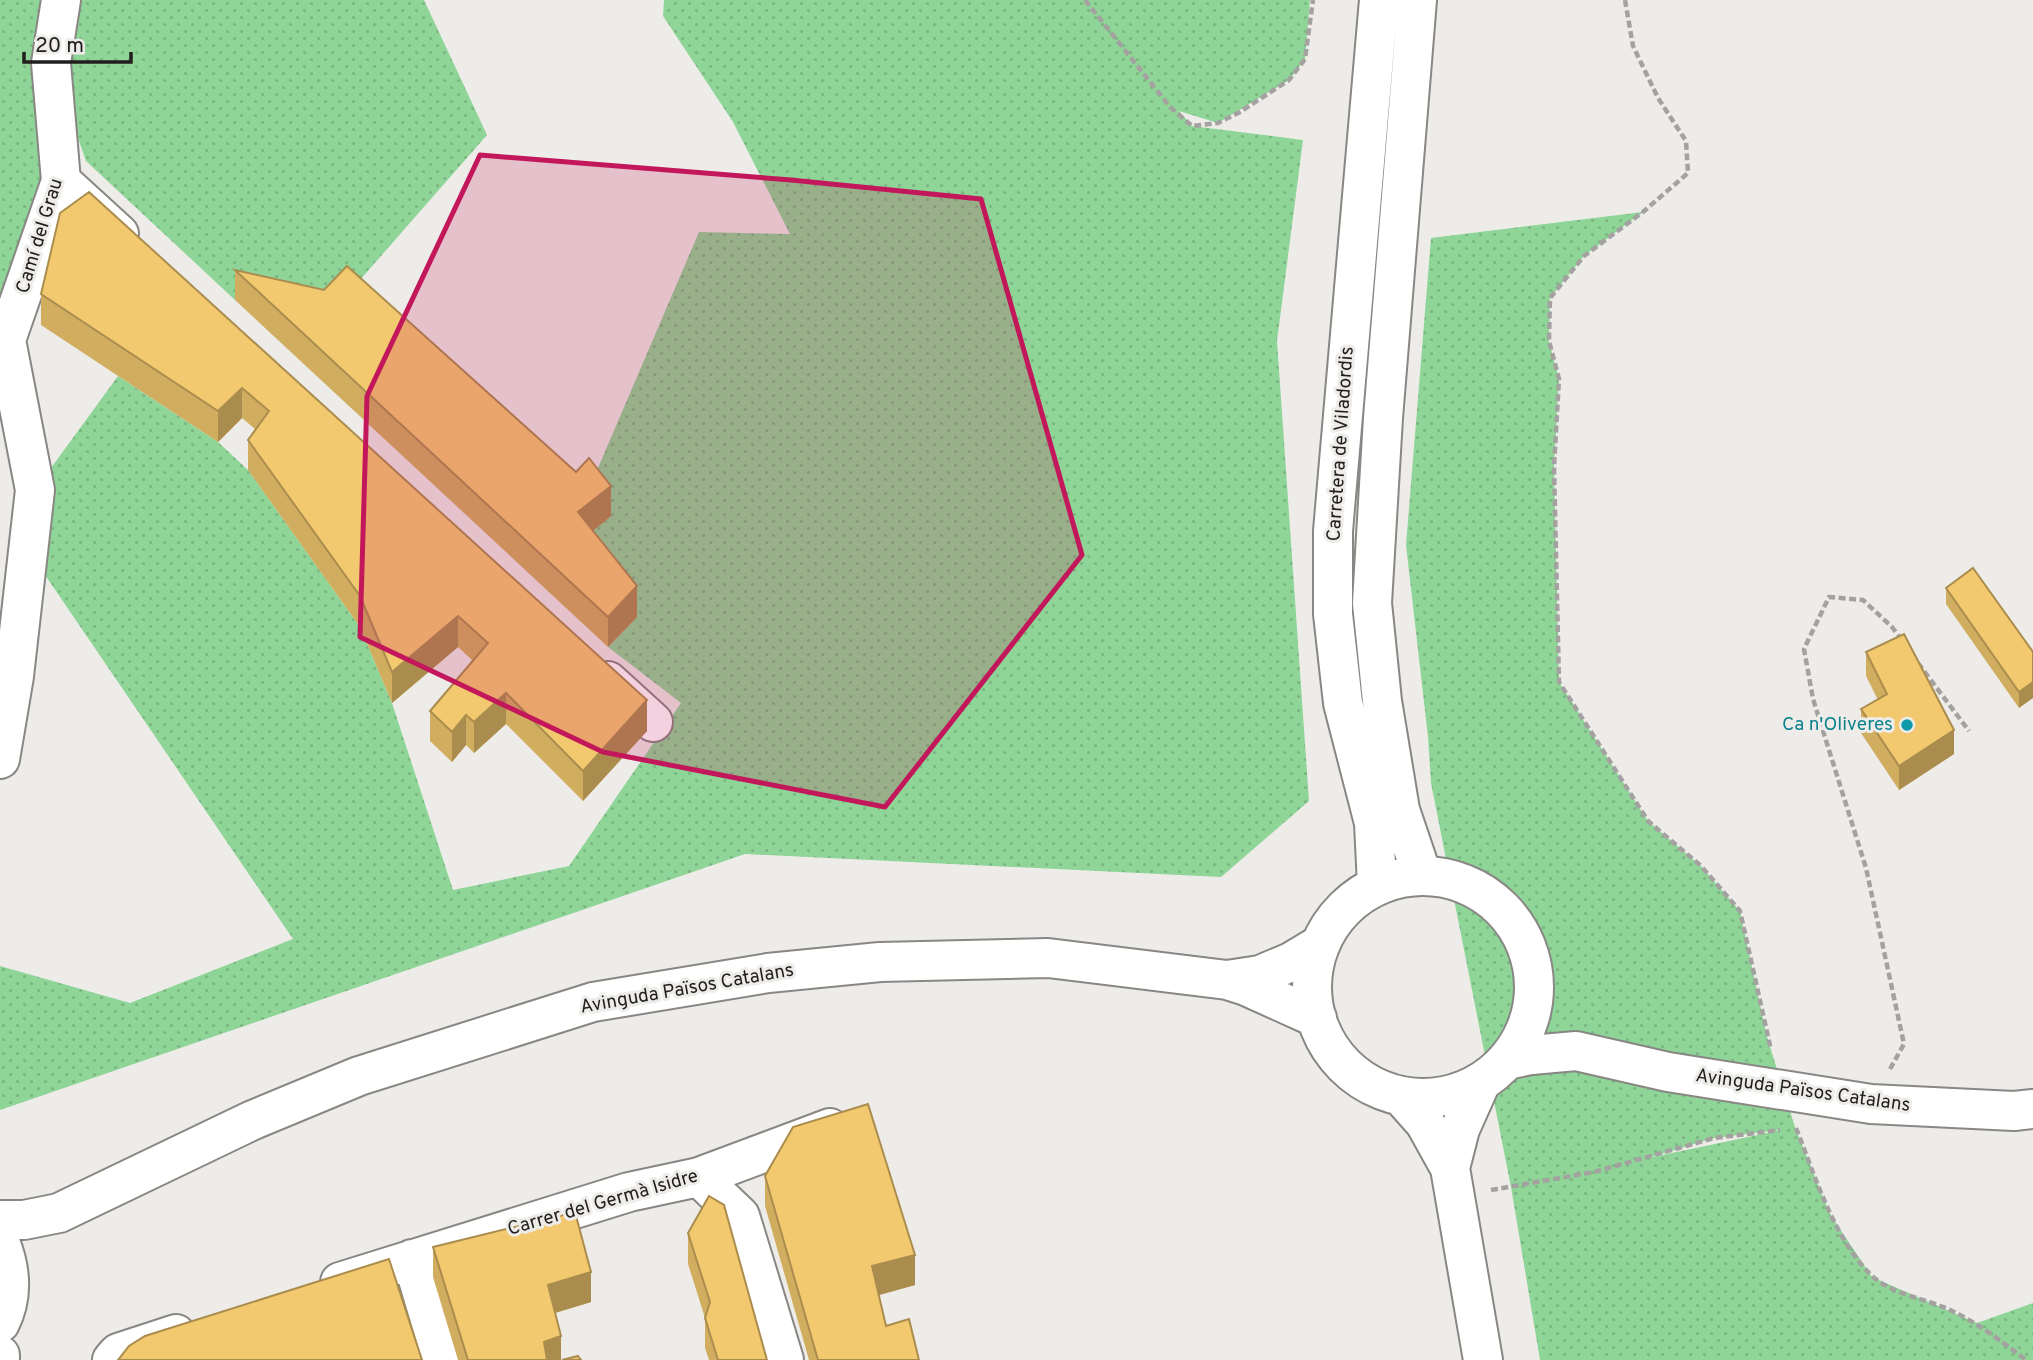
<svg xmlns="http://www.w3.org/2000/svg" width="2033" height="1360" viewBox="0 0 2033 1360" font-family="Overpass,sans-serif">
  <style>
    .grass { fill: url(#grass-dots); fill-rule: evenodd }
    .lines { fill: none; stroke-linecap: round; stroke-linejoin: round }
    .minor-casing { stroke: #888784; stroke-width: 42 }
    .path { stroke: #a4a2a0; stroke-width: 4.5; stroke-dasharray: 7 3.5; stroke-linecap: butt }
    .minor { stroke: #fff; stroke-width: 38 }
    .wall { fill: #d1ad60 }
    .shaded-wall { fill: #aa8d4e }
    .building { fill: #f3c970; stroke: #aa8d4e; stroke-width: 2 }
    .marked { fill: #c2185b; fill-opacity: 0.2; stroke: #c2185b; stroke-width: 5; stroke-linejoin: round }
    .culture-dot { fill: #0f9aa8; stroke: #eeece9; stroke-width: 2.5 }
    .labels { text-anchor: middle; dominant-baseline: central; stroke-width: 6; stroke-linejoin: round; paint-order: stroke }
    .street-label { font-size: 19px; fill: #201f1e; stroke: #eeece9 }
    .culture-label { font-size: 19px; fill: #0d838f; stroke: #eeece9; text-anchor: end }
  </style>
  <defs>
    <pattern id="grass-dots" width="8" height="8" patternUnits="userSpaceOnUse" patternTransform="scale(1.75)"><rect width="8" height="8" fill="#8fd597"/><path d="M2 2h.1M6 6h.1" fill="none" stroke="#7bb682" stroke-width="1.8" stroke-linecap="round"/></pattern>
  </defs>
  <rect width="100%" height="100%" fill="#eeece9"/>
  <path class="grass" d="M0 0H424L487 135 324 321 235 300 86 161 53 67 61 181 0 339Z
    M664 0H1310L1305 59 1289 80 1218 123 1179 111 1192 126 1303 140 1277 341 1309 801 1221 877 745 854 0 1110V966L130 1003 293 939 28 550 35 490 118 376 218 442 248 470 360 627 392 703 453 890 569 866 681 703 608 647 637 617 578 543 589 489 699 232 790 234 733 122 663 16Z
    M1643 212 1584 256 1550 298 1549 341 1559 379 1554 467 1559 682 1648 821 1701 866 1740 911 1767 1037 1795 1127 1830 1214 1872 1277 1977 1323 2033 1303V1360H1540L1511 1187 1431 783 1428 737 1406 545 1431 238ZM1781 1130 1648 1158 1714 1138Z"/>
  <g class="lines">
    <g class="minor-casing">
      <path id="minor" d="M1417 0 1383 418 1372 603 1382 701 1400 810 1422 875
        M61 181 119 234
        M608 681 653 722
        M0 759 14 676 35 490 6 340 61 181 51 63 61 0
        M1312 987a111 111 0 1 1 222 0a111 111 0 1 1-222 0Z
        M1377 886 1374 823 1343 703 1333 614V531L1379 0
        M1227 980 1260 975 1291 962 1321 944
        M1507 1060 1531 1055 1576 1051 1668 1072 1871 1104 2014 1111 2033 1109
        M1401 1096 1425 1123 1450 1168 1483 1360
        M1450 1168 1460 1129 1481 1082
        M699 1177 740 1216 784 1360
        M0 1220H24L59 1213 253 1120 359 1076 593 1002 768 973 880 962 1048 958 1227 980 1246 986 1317 1018
        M0 1242C11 1269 13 1297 0 1323
        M412 1259 442 1360
        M340 1282 629 1192 699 1177 830 1128
        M0 1355V1360
        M112 1360 118 1353 176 1334"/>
    </g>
    <path class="path" d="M1085 0 1170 107 1192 126 1218 123 1240 112 1289 80 1305 59 1313 0
      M1625 0 1633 46 1658 98 1686 141 1688 173 1643 212 1584 256 1550 298 1549 341 1559 379 1554 467 1559 682 1648 821 1701 866 1740 911 1771 1050
      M1918 663 1969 731
      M1890 1069 1904 1044 1866 868 1813 699 1804 649 1829 597 1863 600 1892 627 1901 639
      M1796 1128C1816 1178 1833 1237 1871 1275 1892 1295 1925 1298 1950 1310 1978 1323 2001 1341 2026 1360
      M1491 1190 1594 1172 1714 1138 1780 1130"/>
    <use href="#minor" class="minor"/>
  </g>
  <path class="wall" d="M60 213 647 731 583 801 506 724 474 753 466 745 452 762 430 741V711L473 661 458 647 392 703 360 627 248 470V440L255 429 242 418 218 442 41 325V294Z
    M235 270 324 290 611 516 593 531 637 617 608 647 235 300Z
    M1946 588 2033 652 2019 708 1946 604Z
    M1866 652 1954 754 1899 790 1861 733V709L1878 700 1866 676Z
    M765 1176 915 1285 879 1295 886 1326 919 1360H809L765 1206Z
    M688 1233 767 1360H709L705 1348V1318L688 1264Z
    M433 1247 591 1302 555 1313 561 1360H458L433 1277Z"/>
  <path class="shaded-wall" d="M242 388V418L218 442V411Z
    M611 486V516L578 543V512Z
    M637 586V617L608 647V617Z
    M458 616V647L392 703V672Z
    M2033 682V698L2019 708V692Z
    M506 693V724L474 753V722Z
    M647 700V731L583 801V771Z
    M466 715V745L452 762V732Z
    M1954 730V754L1899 790V766Z
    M915 1255V1285L872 1297V1266Z
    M591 1272V1302L548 1315V1285Z
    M561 1336V1360H544V1342Z"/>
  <path class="building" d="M89 192 647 700 583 771 506 693 474 722 466 715 452 732 430 711 488 643 458 616 392 672 360 596 248 440 269 411 242 388 218 411 41 294 60 213Z
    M347 266 576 472 589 458 611 486 578 512 637 586 608 617 235 270 324 290Z
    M1973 568 2033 652V682L2019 692 1946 588Z
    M1904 634 1954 730 1899 766 1861 709 1887 694 1866 652Z
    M868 1104 915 1255 872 1266 886 1326 909 1319 919 1360H818L765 1176 793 1127Z
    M709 1196 724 1205 767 1360H718L705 1318 710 1302 688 1233Z
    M575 1212 591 1272 548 1285 561 1336 544 1342 547 1360H468L433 1247Z
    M389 1259 422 1360H118L129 1346 145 1336Z
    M578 1356 581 1360H562Z"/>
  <path class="marked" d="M480 155 791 180 981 199 1082 555 885 807 603 752 360 637 367 396Z"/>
  <circle class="culture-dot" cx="1907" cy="725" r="7"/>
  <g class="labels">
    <g class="street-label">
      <text transform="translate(40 236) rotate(-73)">Camí del Grau</text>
      <text transform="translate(1341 444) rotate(-86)">Carretera de Viladordis</text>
      <text transform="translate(687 989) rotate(-10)">Avinguda Països Catalans</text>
      <text transform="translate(1803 1091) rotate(8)">Avinguda Països Catalans</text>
      <text transform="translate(603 1203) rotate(-16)">Carrer del Germà Isidre</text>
    </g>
    <g class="culture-label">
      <text x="1893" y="725">Ca n'Oliveres</text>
    </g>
  </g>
  <path d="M24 52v10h107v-10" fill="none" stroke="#201f1e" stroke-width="3.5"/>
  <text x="35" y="52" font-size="21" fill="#201f1e" stroke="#eeece9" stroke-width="5" paint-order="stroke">20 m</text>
</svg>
